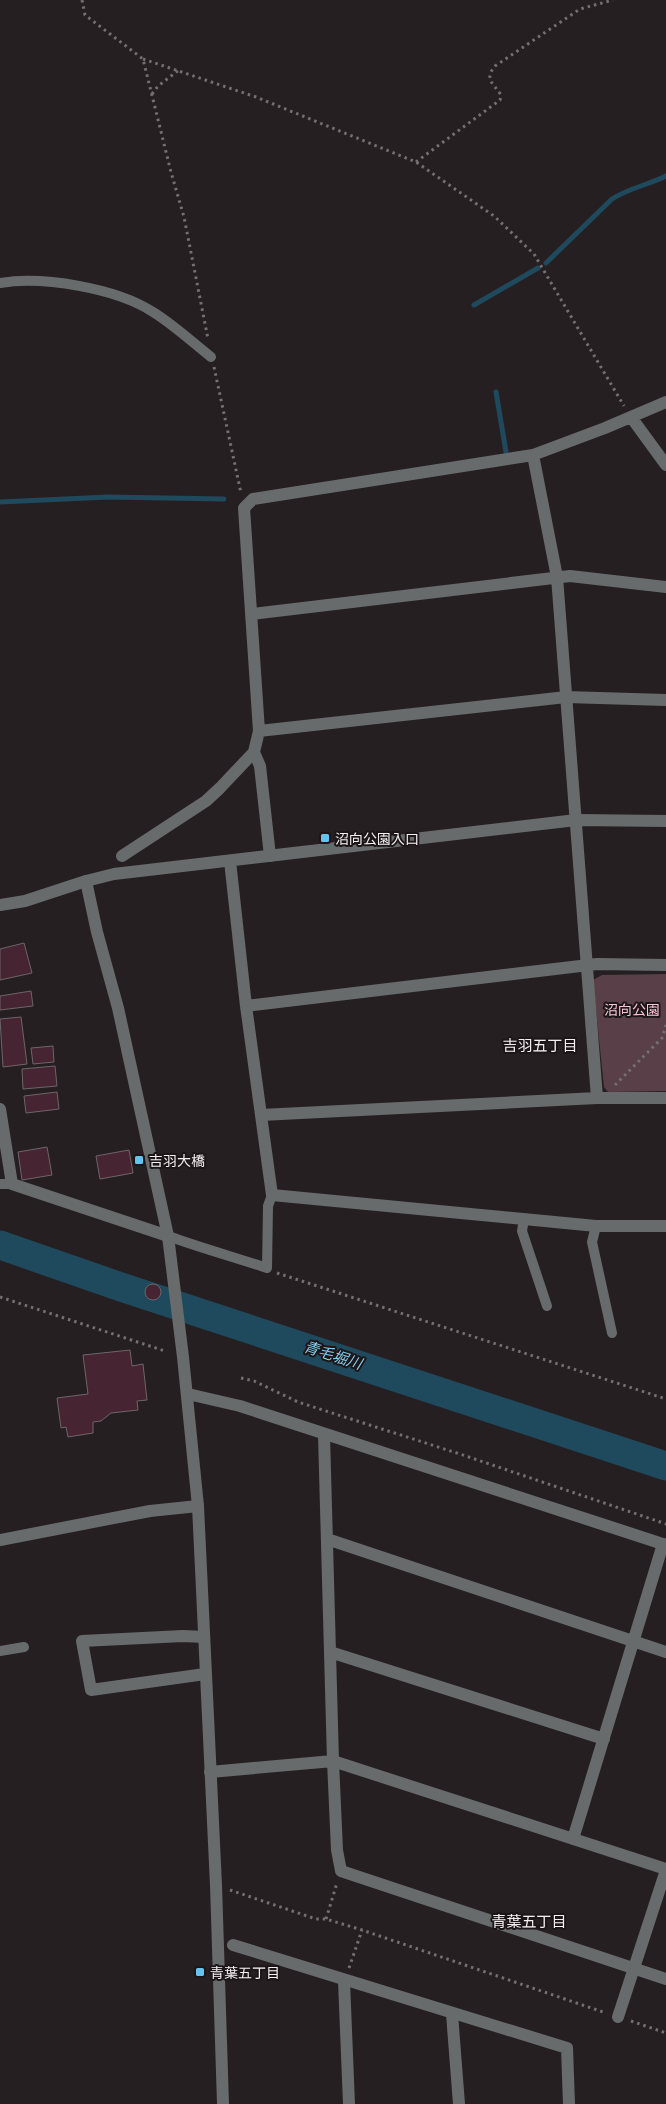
<svg xmlns="http://www.w3.org/2000/svg" width="666" height="2104" viewBox="0 0 666 2104" font-family="'Titillium Web','Noto Sans JP',sans-serif">
  <style>
    .green { fill: #593f48 }
    .lines { fill: none; stroke-linecap: round; stroke-linejoin: round }
    .stream { stroke: #1f495c; stroke-width: 5 }
    .river { stroke: #1f495c; stroke-width: 29 }
    .building { fill: #472432; stroke: #6d6568 }
    .path { stroke: #756f71; stroke-width: 3; stroke-dasharray: 2.5 4; stroke-linecap: butt }
    .service { stroke: #676b6c; stroke-width: 10 }
    .minor { stroke: #676b6c; stroke-width: 12 }
    .tertiary { stroke: #676b6c; stroke-width: 12 }
    .poi-dot { fill: #65c4ef; stroke: #1c1618; stroke-width: 2 }
    .labels { text-anchor: middle; dominant-baseline: central; stroke-width: 4; stroke-linejoin: round; paint-order: stroke }
    .poi-label { font-size: 14px; fill: #f4f0f1; stroke: #1c1618; text-anchor: start }
    .park-label { font-size: 14px; fill: #fdc4d7; stroke: #1c1618 }
    .neighbourhood-label { font-size: 15px; fill: #f4f0f1; stroke: #1c1618 }
    .water-label { font-size: 15px; font-style: italic; fill: #84cbed; stroke: #1c1618 }
  </style>
  <rect width="100%" height="100%" fill="#261f21"/>
  <path class="green" d="M666 974V1091L608 1092 604 1087 593 980 602 975Z"/>
  <g class="lines">
    <path class="stream" d="M546 263 612 199C629 188 648 185 666 176
      M474 305 538 268
      M496 392 506 452
      M0 502 108 497 224 499"/>
    <path class="river" d="M0 1245 124 1288 666 1466"/>
  </g>
  <path class="building" d="M24 943 32 973 0 980V949Z
    M31 991 33 1006 0 1010V996Z
    M21 1017 27 1064 3 1067 0 1019Z
    M53 1046 54 1062 33 1064 31 1048Z
    M55 1066 57 1086 23 1089 22 1069Z
    M57 1092 59 1109 26 1113 24 1096Z
    M47 1147 52 1175 22 1180 18 1152Z
    M129 1150 133 1173 100 1179 96 1156Z
    M145 1292a8 8 0 1 1 16 0a8 8 0 1 1-16 0Z
    M130 1350 132 1366 143 1364 147 1400 137 1401 138 1410 111 1413 101 1421 93 1422V1433L68 1437 66 1427 61 1428 57 1398 88 1394 83 1355Z"/>
  <g class="lines">
    <path class="path" d="M82 0 85 15 143 59 171 172 184 217 208 339
      M143 59 256 97 416 162 494 216 534 254 624 406
      M152 94 158 86 179 70
      M416 162 500 100 501 95C493 83 484 79 495 66L580 9 613 0
      M214 367 241 493
      M615 1085 662 1038 666 1025
      M277 1273 666 1399
      M0 1297 165 1351
      M241 1378 254 1381 298 1402 460 1454 666 1524
      M230 1890 316 1919H326L362 1930 606 2013
      M326 1919 337 1883
      M349 1968 362 1930
      M631 2021 666 2033"/>
    <path class="service" d="M0 283C43 276 116 288 153 312 174 325 192 342 211 357
      M0 1184H12
      M524 1219 522 1231 547 1306
      M596 1226 592 1242 612 1333
      M168 1236C201 1248 234 1257 267 1268L268 1206 272 1195
      M0 1651 24 1647"/>
    <path class="minor" d="M631 417 666 465
      M533 455 557 577 597 1098
      M252 614 570 576 666 587
      M259 731 566 697 666 700
      M254 752 260 766 270 856
      M122 856 206 801 220 788 254 752 259 731 244 508 253 499 533 455 605 428 666 402
      M230 861 246 1006 272 1195 596 1226H666
      M0 905 25 901 86 881
      M246 1006 597 964 666 965
      M0 1109 12 1184 168 1236
      M261 1115 597 1098H666
      M324 1435 333 1761 337 1850 341 1871 666 1979
      M327 1539 666 1652
      M0 1540 150 1511 198 1506
      M204 1637 183 1636 82 1641 91 1690 205 1674
      M330 1652 604 1739
      M210 1772 333 1761 666 1869
      M573 1839 663 1544
      M233 1945 567 2048 569 2104
      M344 1981 349 2104
      M452 2014 459 2104
      M618 2017 666 1870"/>
    <path class="tertiary" d="M188 1394 240 1406 666 1545
      M223 2104 216 1885 198 1506 183 1357 168 1236 118 1008 97 932 86 881 114 874 576 820 666 821"/>
  </g>
  <g class="poi-dot">
    <rect x="320" y="833" width="10" height="10" rx="2.5"/>
    <rect x="134" y="1155" width="10" height="10" rx="2.5"/>
    <rect x="195" y="1967" width="10" height="10" rx="2.5"/>
  </g>
  <g class="labels">
    <g class="poi-label">
      <text x="335" y="838">沼向公園入口</text>
      <text x="149" y="1160">吉羽大橋</text>
      <text x="210" y="1972">青葉五丁目</text>
    </g>
    <g class="park-label">
      <text x="632" y="1009">沼向公園</text>
    </g>
    <g class="neighbourhood-label">
      <text x="540" y="1045">吉羽五丁目</text>
      <text x="529" y="1921">青葉五丁目</text>
    </g>
    <g class="water-label">
      <text transform="translate(333 1355) rotate(18)">青毛堀川</text>
    </g>
  </g>
</svg>
